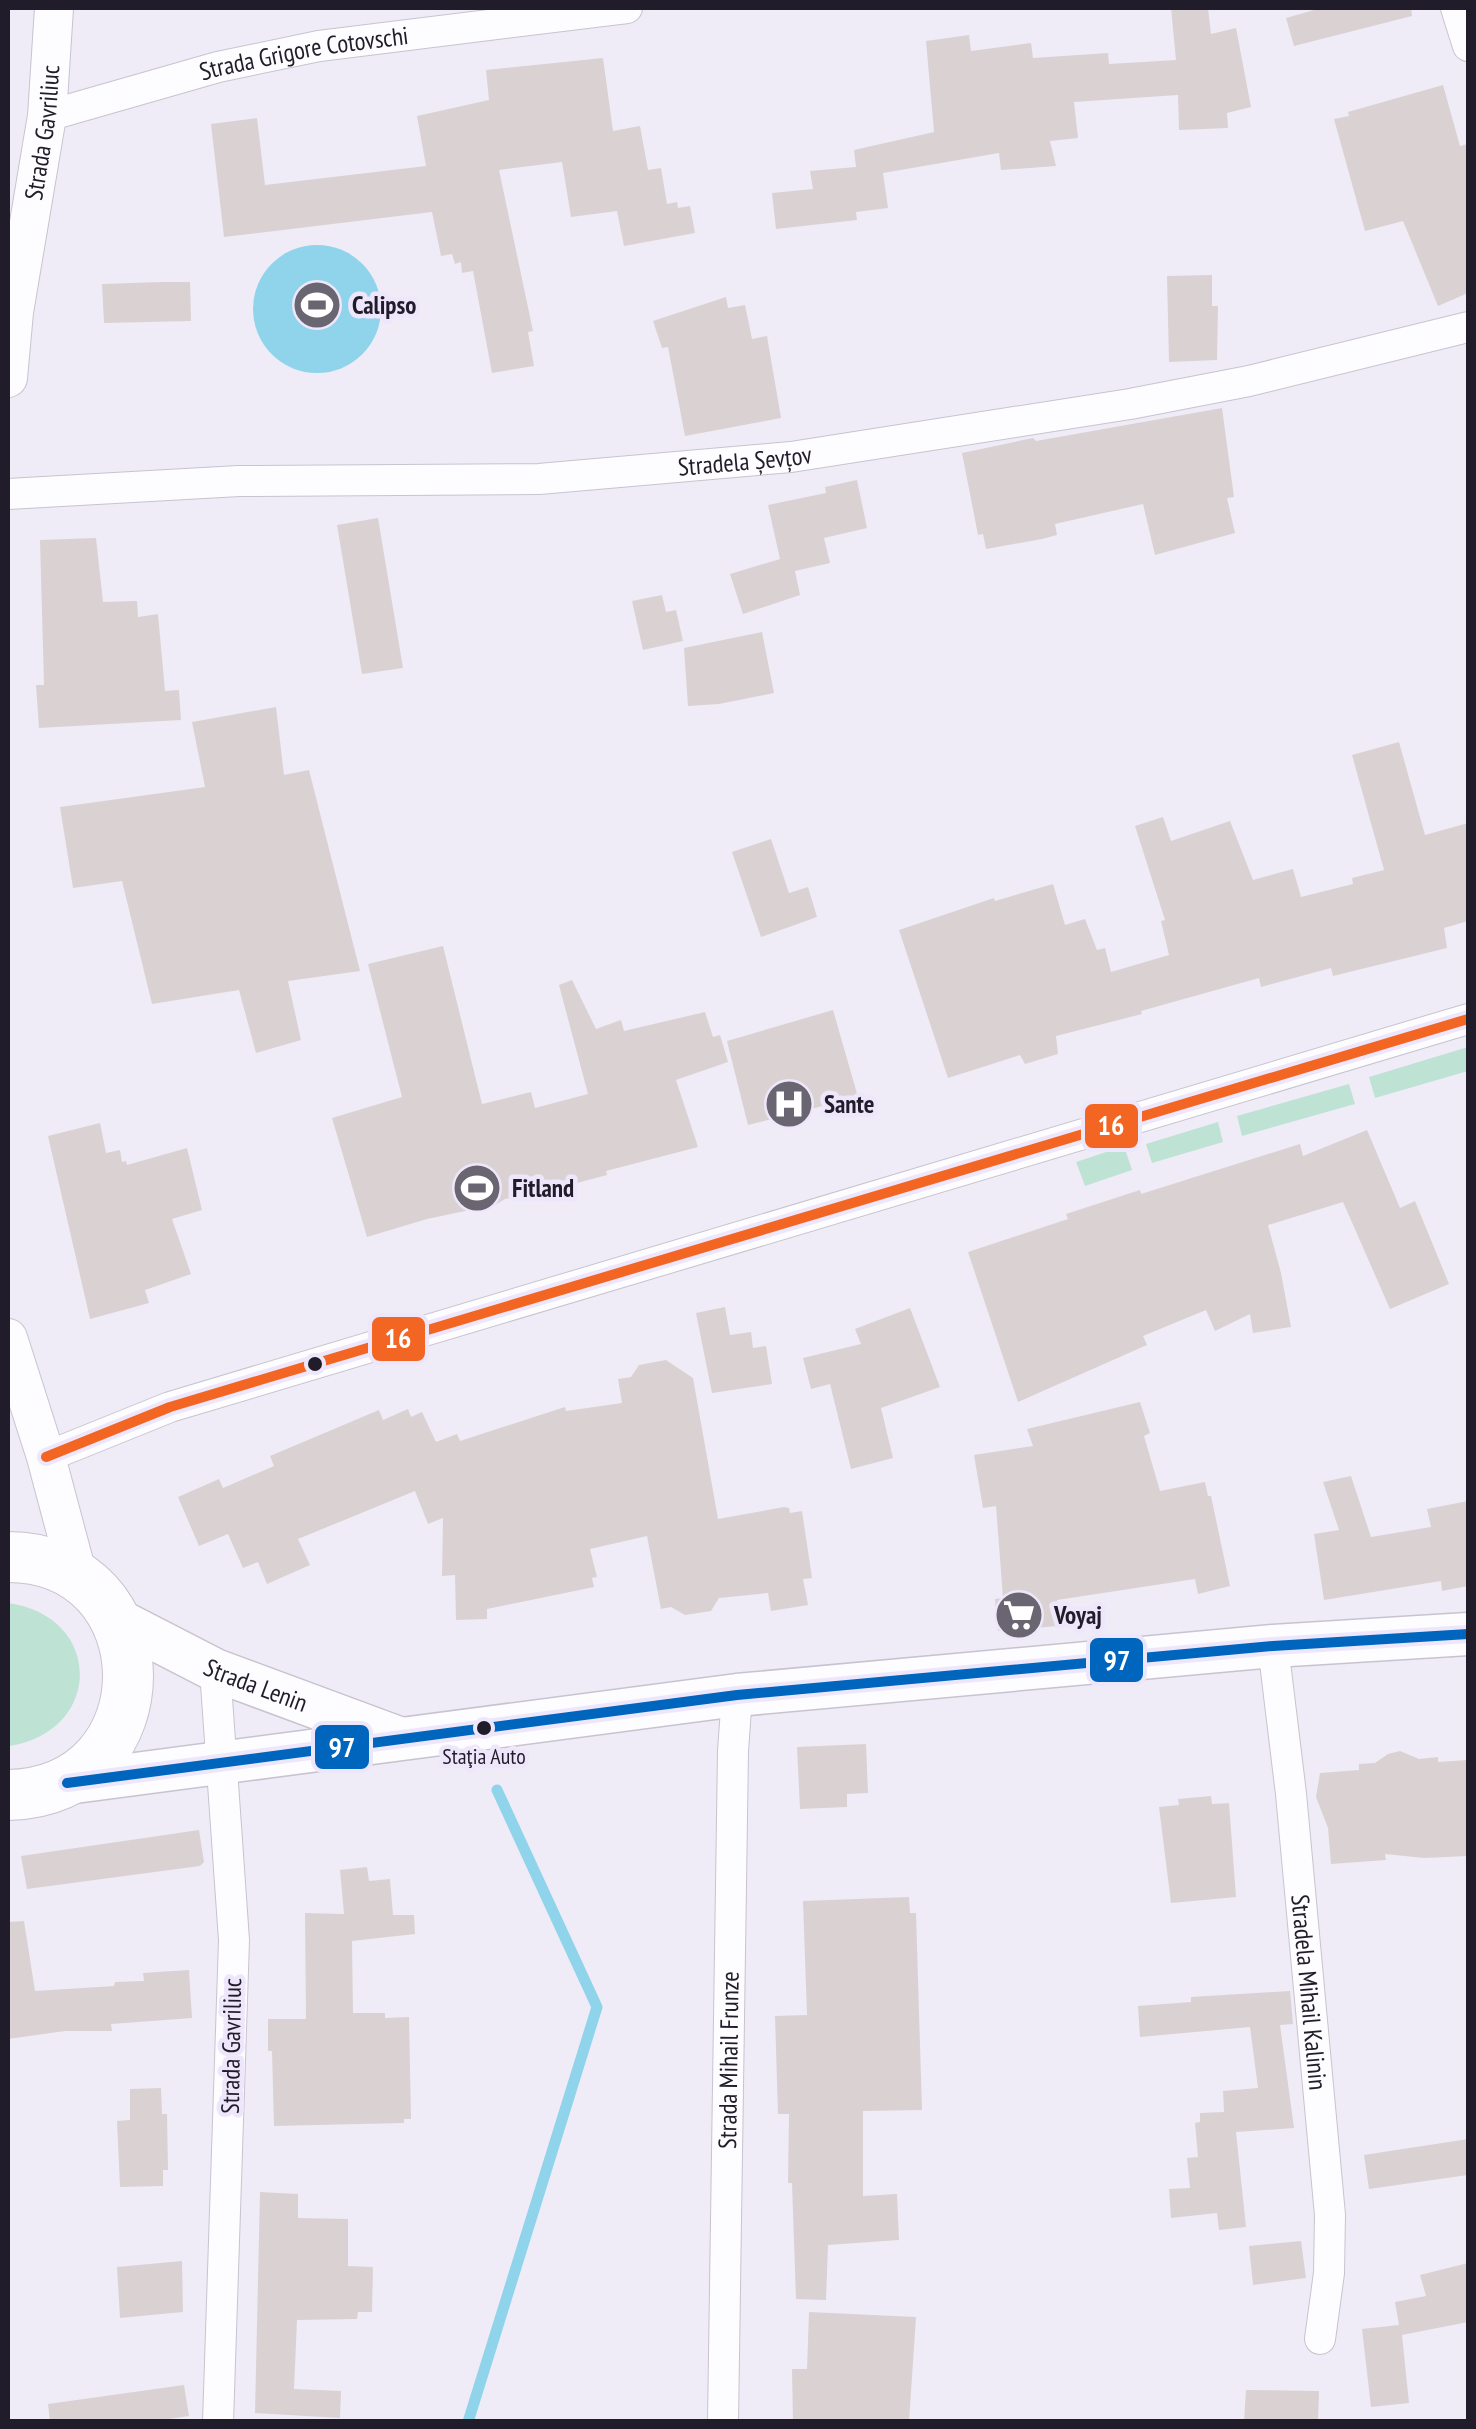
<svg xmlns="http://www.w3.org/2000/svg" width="1476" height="2429" viewBox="0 0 1476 2429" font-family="'PT Sans Narrow',sans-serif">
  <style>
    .green { fill: #bee3d5 }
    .water { fill: #8fd4ea }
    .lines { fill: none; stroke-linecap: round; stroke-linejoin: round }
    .stream { stroke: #8fd4ea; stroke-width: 11 }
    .building { fill: #dad2d2 }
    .minor-casing { stroke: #c8c4cf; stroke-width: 32 }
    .tertiary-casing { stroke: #c8c4cf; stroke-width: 40 }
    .secondary-casing { stroke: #c8c4cf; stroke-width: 45 }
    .primary-casing { stroke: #c8c4cf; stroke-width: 52 }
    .minor { stroke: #fdfcfe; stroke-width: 30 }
    .tertiary { stroke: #fdfcfe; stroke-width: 38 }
    .secondary { stroke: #fdfcfe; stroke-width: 42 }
    .primary { stroke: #fdfcfe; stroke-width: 50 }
    .bus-1-casing { stroke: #eee7fc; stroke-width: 18 }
    .bus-2-casing { stroke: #eee7fc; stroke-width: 18 }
    .bus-1 { stroke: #f26522; stroke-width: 10 }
    .bus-2 { stroke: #0065bd; stroke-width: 10 }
    .bus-dot { fill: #211c29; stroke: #eee7fc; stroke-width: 4 }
    .labels { text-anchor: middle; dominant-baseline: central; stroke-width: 9; stroke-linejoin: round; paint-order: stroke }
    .bus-label { font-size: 22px; fill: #211c29; stroke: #eee7fc }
    .street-label { font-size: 25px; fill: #211c29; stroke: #eee7fc }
    .poi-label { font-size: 25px; font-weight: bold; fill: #211c29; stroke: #eee7fc; text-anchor: start }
    .line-badge { stroke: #eee7fc; stroke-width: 4 }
    .badge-label { font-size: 28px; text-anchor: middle; font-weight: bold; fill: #fff }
  </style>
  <rect width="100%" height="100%" fill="#efecf7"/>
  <path class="green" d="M1468 1047V1071L1375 1098 1369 1077Z
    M1349 1084 1355 1104 1242 1136 1237 1116Z
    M1218 1122 1223 1142 1152 1163 1146 1144Z
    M1124 1146 1132 1170 1085 1186 1076 1162Z
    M8 1603C103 1616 104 1730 10 1746Z"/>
  <path class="water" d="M253 309a64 64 0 1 1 128 0a64 64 0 1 1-128 0Z"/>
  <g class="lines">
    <path class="stream" d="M468 2422 597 2007 497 1790"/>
  </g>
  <path class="building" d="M1171 8H1208L1211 34 1236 28 1251 107 1227 113 1228 128 1179 130 1178 95 1074 102 1078 138 1050 141 1056 166 1001 170 999 153 883 173 888 208 856 212 857 220 776 229 772 193 813 189 810 171 856 167 854 150 934 132 926 41 969 35 971 51 1031 43 1033 58 1108 53 1109 64 1176 60Z
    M1321 8H1411L1412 16 1294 46 1286 18Z
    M603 58 613 131 640 126 648 170 661 168 667 204 677 202 678 208 690 206 695 233 624 246 617 211 571 217 562 162 499 170 533 331 528 332 534 366 492 373 473 271 462 273 461 262 455 264 452 254 441 256 432 212 224 237 211 124 257 118 265 185 426 166 417 116 489 100 486 70Z
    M1443 85 1460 146 1468 144V293L1438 306 1403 221 1365 231 1334 119 1349 116 1348 112Z
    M1212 275V306H1218L1217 360 1169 362 1167 276Z
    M161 282H190L191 321 104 323 102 284Z
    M726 297 728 308 745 305 752 339 767 336 781 418 685 436 668 347 662 348 653 321Z
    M1222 408 1234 497 1227 498 1235 533 1155 555 1143 504 1055 524 1057 535 1042 539 986 549 983 534 978 535 962 453 1033 438 1036 441Z
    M857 480 867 528 824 538 830 563 795 571 800 595 743 614 730 574 780 559 768 505 826 493 825 487Z
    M378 518 403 668 362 674 337 525Z
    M96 538 103 602 137 601 138 617 158 614 165 691 179 690 181 720 39 728 36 685H44L40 540Z
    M662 595 666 612 676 610 683 641 643 650 632 601Z
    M762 632 774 693 719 704 688 706 684 648Z
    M276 707 284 775 309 770 360 971 288 981 301 1040 256 1053 239 990 152 1004 122 881 73 888 60 807 205 787 192 722Z
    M1399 742 1425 835 1468 823V921L1444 928 1447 948 1333 976 1331 968 1261 987 1259 978 1141 1011 1142 1014 1056 1036 1058 1054 1025 1064 1020 1055 948 1078 899 930 994 898 995 901 1053 884 1065 925 1085 919 1097 950 1105 948 1111 972 1169 955 1161 921 1165 920 1135 826 1163 817 1171 841 1230 821 1253 880 1293 869 1301 897 1353 884 1352 878 1384 870 1352 755Z
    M771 839 789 893 808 887 817 917 761 937 732 852Z
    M443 946 482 1104 531 1092 535 1108 588 1094 559 985 572 980 596 1029 621 1020 624 1031 705 1012 713 1037 720 1035 728 1062 676 1080 698 1147 606 1171 607 1175 577 1183 505 1199 487 1210H470L427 1219 367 1237 332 1118 402 1097 368 964Z
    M833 1010 858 1097 748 1125 727 1041Z
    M100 1123 106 1153 120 1150 122 1162 126 1161 127 1165 187 1148 202 1210 172 1219 191 1274 145 1290 149 1303 90 1319 48 1136Z
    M1367 1130 1400 1208 1415 1201 1449 1284 1390 1309 1343 1202 1268 1225 1281 1273 1291 1327 1253 1333 1250 1314 1215 1331 1206 1310 1143 1336 1147 1345 1018 1402 968 1252 1068 1219 1066 1214 1140 1190 1141 1194 1300 1144 1303 1156Z
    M725 1307 730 1335 751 1332 753 1348 766 1346 772 1384 712 1393 696 1313Z
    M910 1308 940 1387 881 1408 893 1458 851 1469 830 1384 811 1389 803 1358 861 1344 855 1329Z
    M666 1360 693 1378 718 1519 784 1507 789 1508 790 1513 802 1511 812 1578 803 1579 808 1605 771 1611 768 1593 719 1598 711 1611 685 1615 671 1607 661 1609 647 1536 590 1549 597 1577 592 1578 594 1587 487 1609V1619L456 1620 455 1575 442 1576 443 1518 428 1524 415 1491 298 1539 310 1565 267 1584 258 1562 243 1568 228 1534 199 1546 178 1497 219 1479 223 1488 274 1466 270 1456 379 1410 383 1420 408 1409 411 1417 422 1412 436 1442 457 1434 460 1441 565 1407 566 1411 622 1403 618 1379 631 1377 639 1365Z
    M1140 1402 1150 1433 1144 1436 1160 1491 1205 1482 1208 1496H1211L1230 1586 1198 1594 1195 1579 1057 1600 1058 1626 998 1631 995 1599 1003 1598 996 1506 983 1508 974 1455 1033 1446 1027 1429Z
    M1351 1476 1371 1537 1431 1527 1427 1509 1468 1501V1586L1442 1591 1441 1581 1324 1600 1314 1534 1339 1530 1323 1482Z
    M866 1744 868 1793 847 1794V1807L800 1809 797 1747Z
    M1400 1751 1419 1759 1438 1757V1762L1468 1760V1856L1424 1858 1385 1854 1386 1860 1331 1864 1328 1828 1316 1797 1320 1773 1359 1770V1764L1375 1763 1388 1754Z
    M1211 1796 1212 1804 1229 1803 1236 1897 1171 1903 1159 1807 1179 1805 1178 1799Z
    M199 1830 204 1862 200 1866 27 1889 21 1856Z
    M367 1867 369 1881 390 1879 393 1915H414L415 1934 352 1941 353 2013H385V2018L409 2017 411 2119H404V2123L274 2126 272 2051H268V2019H306L305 1913 344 1914 340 1870Z
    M909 1897 910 1913H916L922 2110 863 2111V2196L897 2194 899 2240 828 2245 826 2300 796 2299 792 2183H788L789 2114H778L775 2016 807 2015 803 1901Z
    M24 1921 35 1991 114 1986 115 1982 144 1981 143 1973 189 1970 192 2018 111 2024 112 2031H65L8 2039V1922Z
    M1290 1991 1293 2024 1280 2025 1294 2128 1236 2132 1246 2227 1219 2230 1217 2213 1171 2218 1169 2189 1190 2188 1187 2158 1198 2157 1195 2123 1200 2122V2113L1224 2112 1223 2091 1258 2088 1250 2027 1140 2037 1138 2006 1191 2002V1997Z
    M161 2088 162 2114H167L168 2170H163V2186L120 2187 117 2121 130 2120V2089Z
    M1468 2139V2175L1369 2189 1364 2155Z
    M260 2192 298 2194V2218L348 2219V2266L373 2267 372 2312H358L357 2319 297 2320 294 2389 341 2391 340 2418 255 2413Z
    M1301 2241 1306 2278 1253 2285 1249 2246Z
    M182 2261 183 2312 120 2318 117 2267Z
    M1468 2263V2322L1402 2335 1409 2403 1371 2407 1362 2329 1399 2325 1395 2302 1426 2296 1420 2275Z
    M809 2312 916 2317 909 2422H793L792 2369H807Z
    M184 2385 189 2416 149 2422H50L48 2404Z
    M1246 2390 1319 2391 1318 2422H1244Z"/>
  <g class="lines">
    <g class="minor-casing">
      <g id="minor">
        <path d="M1456 8 1468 46"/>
        <path id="s1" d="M47 116 218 67 319 46 627 8"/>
        <path id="s2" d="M8 494 239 481 539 479 791 457 1130 404 1249 381 1468 327"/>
        <path d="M46 1457 170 1407 1468 1019"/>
        <path id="s3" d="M1273 1646 1291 1794 1330 2215 1329 2273 1320 2339"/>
        <path d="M215 1670 234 1940 218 2422"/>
        <path id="s4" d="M723 2422 733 1751 737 1695"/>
      </g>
    </g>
    <g class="tertiary-casing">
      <g id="tertiary">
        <path id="s5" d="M8 378 14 312 47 116 54 8"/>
        <path d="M8 1338 46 1457 78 1577"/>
      </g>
    </g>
    <g class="secondary-casing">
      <g id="secondary">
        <path id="s6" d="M116 1619 215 1670 396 1737"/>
        <path d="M67 1783 737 1695 1273 1646 1468 1634"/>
      </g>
    </g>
    <g class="primary-casing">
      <path id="primary" d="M8 1557C166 1557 170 1792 8 1795"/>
    </g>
    <use href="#minor" class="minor"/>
    <use href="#tertiary" class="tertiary"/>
    <use href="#secondary" class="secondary"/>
    <use href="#primary" class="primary"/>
    <g class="bus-1-casing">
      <path id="bus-1" d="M46 1457 170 1407 1468 1019"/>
    </g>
    <g class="bus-2-casing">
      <path id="bus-2" d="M67 1783 737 1695 1273 1646 1468 1634"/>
    </g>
    <use href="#bus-1" class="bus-1"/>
    <use href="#bus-2" class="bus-2"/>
  </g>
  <defs>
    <g id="stadium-disc" transform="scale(2.5)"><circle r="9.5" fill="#696571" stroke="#eee7fc"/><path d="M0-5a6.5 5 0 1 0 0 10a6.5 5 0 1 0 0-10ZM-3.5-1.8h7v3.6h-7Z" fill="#fff"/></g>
    <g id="hospital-disc" transform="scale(2.5)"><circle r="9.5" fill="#696571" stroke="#eee7fc"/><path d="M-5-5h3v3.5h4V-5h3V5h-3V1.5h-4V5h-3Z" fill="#fff"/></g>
    <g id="supermarket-disc" transform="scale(2.5)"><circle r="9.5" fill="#696571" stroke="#eee7fc"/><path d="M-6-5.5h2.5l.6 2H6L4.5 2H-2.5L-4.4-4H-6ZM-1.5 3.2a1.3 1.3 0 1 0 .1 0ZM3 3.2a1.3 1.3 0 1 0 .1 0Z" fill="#fff"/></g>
  </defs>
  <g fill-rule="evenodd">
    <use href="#stadium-disc" x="317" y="305"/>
    <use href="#hospital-disc" x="789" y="1104"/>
    <use href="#stadium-disc" x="477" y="1188"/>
    <use href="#supermarket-disc" x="1019" y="1615"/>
  </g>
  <g class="bus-dot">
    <circle cx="315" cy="1364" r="9"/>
    <circle cx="484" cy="1728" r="9"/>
  </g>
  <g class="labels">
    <g class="bus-label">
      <text x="484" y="1756">Staţia Auto</text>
    </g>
    <g class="street-label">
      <text stroke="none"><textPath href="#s1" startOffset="265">Strada Grigore Cotovschi</textPath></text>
      <text stroke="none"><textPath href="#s5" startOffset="248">Strada Gavriliuc</textPath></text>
      <text stroke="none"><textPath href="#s2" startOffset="738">Stradela Șevțov</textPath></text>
      <text stroke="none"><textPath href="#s6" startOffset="155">Strada Lenin</textPath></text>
      <text stroke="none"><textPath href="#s3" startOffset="348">Stradela Mihail Kalinin</textPath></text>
      <text transform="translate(231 2046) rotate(-89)">Strada Gavriliuc</text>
      <text stroke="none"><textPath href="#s4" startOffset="362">Strada Mihail Frunze</textPath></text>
    </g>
    <g class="poi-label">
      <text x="352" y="305">Calipso</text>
      <text x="824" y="1104">Sante</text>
      <text x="512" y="1188">Fitland</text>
      <text x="1054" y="1615">Voyaj</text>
    </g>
  </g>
  <g class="line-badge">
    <rect x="1083" y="1102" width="57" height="48" rx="10" fill="#f26522"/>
    <rect x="370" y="1315" width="57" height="48" rx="10" fill="#f26522"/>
    <rect x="1088" y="1636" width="57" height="48" rx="10" fill="#0065bd"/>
    <rect x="313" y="1723" width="58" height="48" rx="10" fill="#0065bd"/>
  </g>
  <g class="badge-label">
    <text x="1111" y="1135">16</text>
    <text x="398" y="1348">16</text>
    <text x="1117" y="1670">97</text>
    <text x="342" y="1757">97</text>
  </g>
  <rect width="1476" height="2429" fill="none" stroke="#211c29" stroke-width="20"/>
</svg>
